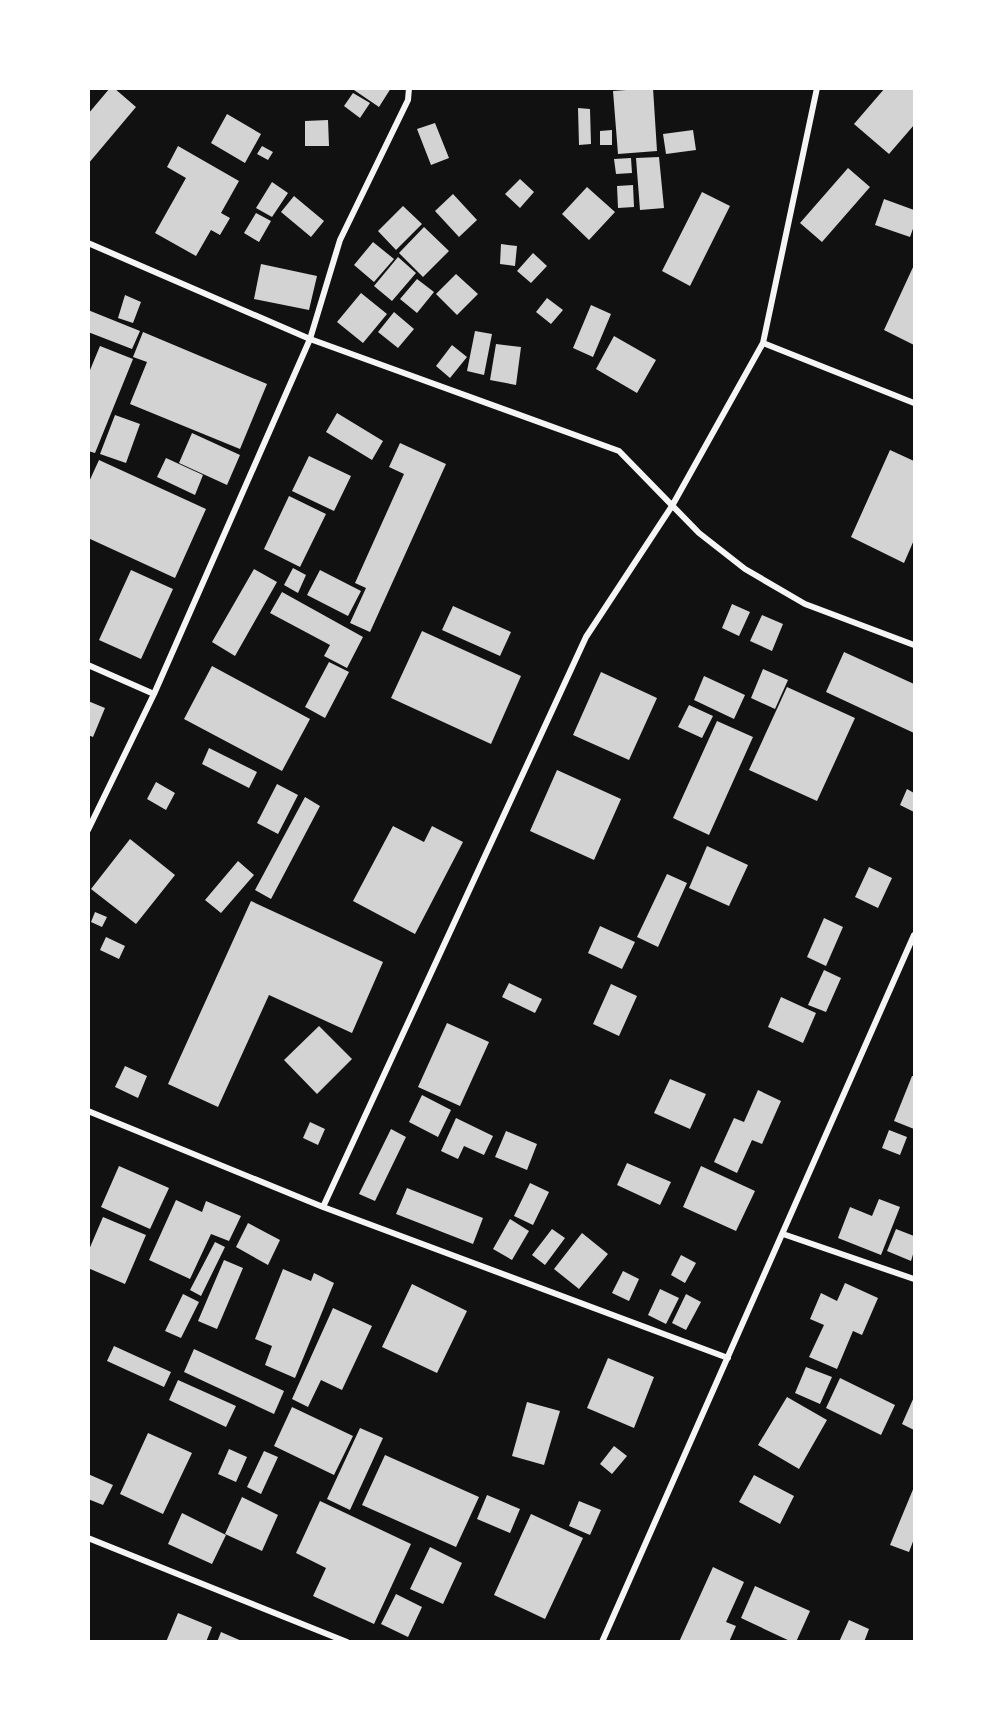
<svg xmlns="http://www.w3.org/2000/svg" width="1003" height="1730" viewBox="0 0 1003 1730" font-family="'Titillium Web',sans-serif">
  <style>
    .building { fill: #d3d3d3 }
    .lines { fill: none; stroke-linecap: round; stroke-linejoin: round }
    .minor { stroke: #f5f5f5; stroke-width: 6 }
  </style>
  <rect width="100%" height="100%" fill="#111"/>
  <path class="building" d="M110 88H114L136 107 88 164V114Z
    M351 88H391L379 107Z
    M653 88 657 151 618 154 613 91Z
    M885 88H914V125L889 154 854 124Z
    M353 93 370 103 360 118 344 106Z
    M578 108 590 109 591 144 579 145Z
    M227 114 261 134 245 163 211 143Z
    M328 120 329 146H305V121Z
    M435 123 449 158 431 165 417 129Z
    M612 130V145H600V131Z
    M693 130 696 150 666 154 663 134Z
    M178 146 239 181 221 213 230 218 220 235 211 230 196 256 155 233 186 178 167 167Z
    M262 146 273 152 268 160 257 154Z
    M659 157 664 208 640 210 636 158Z
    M631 158 632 173 616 174 614 159Z
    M848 168 870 187 822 242 800 223Z
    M520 179 534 192 520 208 505 194Z
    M272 182 288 193 272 217 256 208Z
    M633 185 634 207 618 208 617 186Z
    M587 187 615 212 589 240 562 214Z
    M702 192 730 206 690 286 662 271Z
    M453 194 477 220 459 237 435 211Z
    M294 196 324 221 311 237 281 212Z
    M884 199 914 210V226L910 237 875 225Z
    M403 206 422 224 396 250 378 231Z
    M256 213 271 221 259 242 244 233Z
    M424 227 449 251 423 277 399 253Z
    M373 242 394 259 374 282 354 265Z
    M501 244 517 246 515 266 500 264Z
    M533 253 547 266 531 283 517 271Z
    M398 257 416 273 392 301 374 286Z
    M261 264 317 276 309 310 254 299Z
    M914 265V345L884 330Z
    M456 274 478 294 457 315 436 294Z
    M417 279 434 292 417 313 400 299Z
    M361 293 387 314 363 343 337 322Z
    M125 295 141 302 133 323 118 318Z
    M547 298 563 310 551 324 536 312Z
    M591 305 611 314 593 357 573 348Z
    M88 310 140 331 132 349 88 332Z
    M394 312 414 329 398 348 378 332Z
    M475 331 492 334 484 375 467 371Z
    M143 332 267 384 240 449 130 404 147 362 133 357Z
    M614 336 656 360 637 393 596 369Z
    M496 344 521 347 516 385 490 380Z
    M452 345 467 357 450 378 436 366Z
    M100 346 133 359 95 453 88 451V375Z
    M337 413 383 441 372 460 326 432Z
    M115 415 140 424 126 463 100 454Z
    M192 433 240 455 227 485 179 463Z
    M400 443 446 464 370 632 350 623 366 588 355 583 404 474 389 467Z
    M890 450 914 461V540L904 563 851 537Z
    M309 456 351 476 334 511 292 491Z
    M166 458 203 475 195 495 157 477Z
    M99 460 206 509 175 578 88 538V484Z
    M289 496 326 514 300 567 264 549Z
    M293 568 306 575 298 593 284 585Z
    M254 569 277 582 235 656 212 642Z
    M131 570 173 589 141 659 99 640Z
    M320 570 361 591 348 616 307 595Z
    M282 592 363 637 347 668 324 656 330 645 270 613Z
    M732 604 750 612 739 636 722 628Z
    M453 606 511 632 500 656 442 630Z
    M762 615 783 624 772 651 750 641Z
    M422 631 521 676 491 744 391 698Z
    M844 652 914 684V733L826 692Z
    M329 662 349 672 325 718 305 707Z
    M212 666 310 719 282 771 184 719Z
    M763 669 788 680 775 709 751 698Z
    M601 672 657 698 629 760 573 735Z
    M704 676 745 695 734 719 694 700Z
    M787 687 855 718 817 801 749 770Z
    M88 701 105 708 93 737 88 735Z
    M689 705 713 716 702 738 678 727Z
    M717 721 753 737 709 835 673 818Z
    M209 748 257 772 249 788 202 764Z
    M557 770 621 799 594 860 530 831Z
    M156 782 175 793 166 810 147 799Z
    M277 784 298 795 278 834 257 823Z
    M907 789 914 793V812L900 805Z
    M305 797 320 806 271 899 255 890Z
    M393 826 424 842 432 826 463 842 415 934 353 901Z
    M130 839 175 875 136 924 91 889Z
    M707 846 748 865 729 906 689 888Z
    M238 861 254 875 221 913 205 900Z
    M869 867 892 878 878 908 855 897Z
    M667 874 687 883 658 947 637 937Z
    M251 901 383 962 352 1033 269 995 218 1107 168 1084Z
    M95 912 107 917 102 927 91 922Z
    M824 918 843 927 826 966 807 957Z
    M600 926 635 942 622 969 588 953Z
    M106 937 125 946 119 959 100 950Z
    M824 970 841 978 826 1012 808 1005Z
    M509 983 542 999 535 1013 502 997Z
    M611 984 637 996 619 1036 593 1024Z
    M781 997 816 1013 803 1043 768 1027Z
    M447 1023 489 1042 460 1106 418 1087Z
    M319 1026 352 1059 317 1094 284 1060Z
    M125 1066 147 1076 138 1098 115 1087Z
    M912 1076H914V1129L894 1121Z
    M670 1079 706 1094 690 1129 654 1113Z
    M758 1090 781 1101 762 1144 752 1140 737 1173 714 1162 734 1118 744 1122Z
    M422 1095 451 1110 438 1137 409 1122Z
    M456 1118 493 1136 484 1155 464 1146 458 1159 441 1151Z
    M310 1122 325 1129 318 1145 303 1138Z
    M391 1129 406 1137 375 1201 359 1194Z
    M889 1130 907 1137 900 1155 882 1148Z
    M506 1131 537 1144 527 1170 495 1157Z
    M627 1163 671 1182 660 1205 617 1185Z
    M119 1166 169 1188 150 1229 101 1207Z
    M701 1166 755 1191 736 1231 683 1207Z
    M530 1183 549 1192 533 1225 514 1216Z
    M407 1188 483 1218 473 1244 396 1214Z
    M879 1199 900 1207 881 1255 838 1238 850 1207 872 1216Z
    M176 1200 202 1212 206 1201 241 1216 229 1241 211 1234 190 1279 149 1260Z
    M103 1217 146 1235 125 1284 88 1268V1252Z
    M510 1219 529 1231 512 1260 493 1249Z
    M248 1223 280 1240 268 1265 236 1247Z
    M552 1229 565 1238 545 1265 532 1255Z
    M896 1229 914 1236V1251L911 1261 887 1251Z
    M582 1233 608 1254 579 1289 554 1269Z
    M215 1242 225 1247 201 1296 190 1290Z
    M681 1255 696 1263 685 1283 671 1275Z
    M224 1260 243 1268 217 1329 198 1321Z
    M283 1269 311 1281 314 1273 334 1283 295 1378 265 1365 272 1346 255 1339Z
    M623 1271 639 1279 629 1301 612 1293Z
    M845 1283 878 1298 862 1335 853 1331 837 1369 809 1357 824 1325 810 1319 821 1293 837 1301Z
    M412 1284 467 1311 437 1373 382 1347Z
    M660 1289 679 1298 666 1324 648 1315Z
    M183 1294 199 1302 181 1338 165 1331Z
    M686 1294 701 1302 686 1330 672 1323Z
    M333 1308 372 1326 342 1390 321 1380 308 1407 292 1399Z
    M114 1346 171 1372 164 1387 107 1361Z
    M194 1349 284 1391 274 1414 184 1372Z
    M608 1358 654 1377 634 1428 587 1408Z
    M806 1367 832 1377 820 1404 795 1393Z
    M840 1378 895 1405 881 1435 826 1408Z
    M178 1380 236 1406 226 1427 169 1400Z
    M787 1397 827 1420 799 1469 758 1445Z
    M914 1397V1430L902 1424Z
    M527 1402 560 1411 544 1465 512 1456Z
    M292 1407 353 1436 334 1475 274 1446Z
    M360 1428 383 1438 350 1510 327 1499Z
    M148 1433 192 1453 163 1514 120 1494Z
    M614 1446 627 1456 612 1474 600 1464Z
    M229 1449 247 1457 236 1482 218 1474Z
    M264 1451 278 1457 261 1494 247 1487Z
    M385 1455 479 1497 456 1547 362 1505Z
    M88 1474 113 1485 103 1505 88 1499Z
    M754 1475 794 1496 780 1524 739 1502Z
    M914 1487V1539L909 1552 890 1545Z
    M487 1495 520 1509 510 1533 477 1519Z
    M242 1497 278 1515 262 1551 225 1534Z
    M320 1501 411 1544 374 1624 313 1596 326 1568 296 1553Z
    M579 1501 601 1510 590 1535 569 1526Z
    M182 1513 226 1535 212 1564 168 1544Z
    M531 1514 583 1538 545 1619 494 1595Z
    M430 1547 462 1563 443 1604 410 1589Z
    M713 1567 744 1582 726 1622 736 1626 729 1642H679Z
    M755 1586 810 1611 796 1642H792L741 1618Z
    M396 1594 422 1607 408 1637 381 1624Z
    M178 1613 212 1627 206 1642H166Z
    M849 1620 869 1629 864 1642H839Z
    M221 1632 244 1642H217Z"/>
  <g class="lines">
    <path class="minor" d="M88 243 310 339 619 451 699 533 745 569 805 604 914 645
      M763 343 914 403
      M88 665 154 694
      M88 830 154 694 310 339 340 240 408 100 409 88
      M88 1111 323 1207 728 1358
      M323 1207 586 637 672 506 763 343 817 88
      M783 1234 914 1279
      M88 1538 347 1642
      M602 1642 914 935"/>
  </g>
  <rect width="1003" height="1730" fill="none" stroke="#ffffff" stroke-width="180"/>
</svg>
